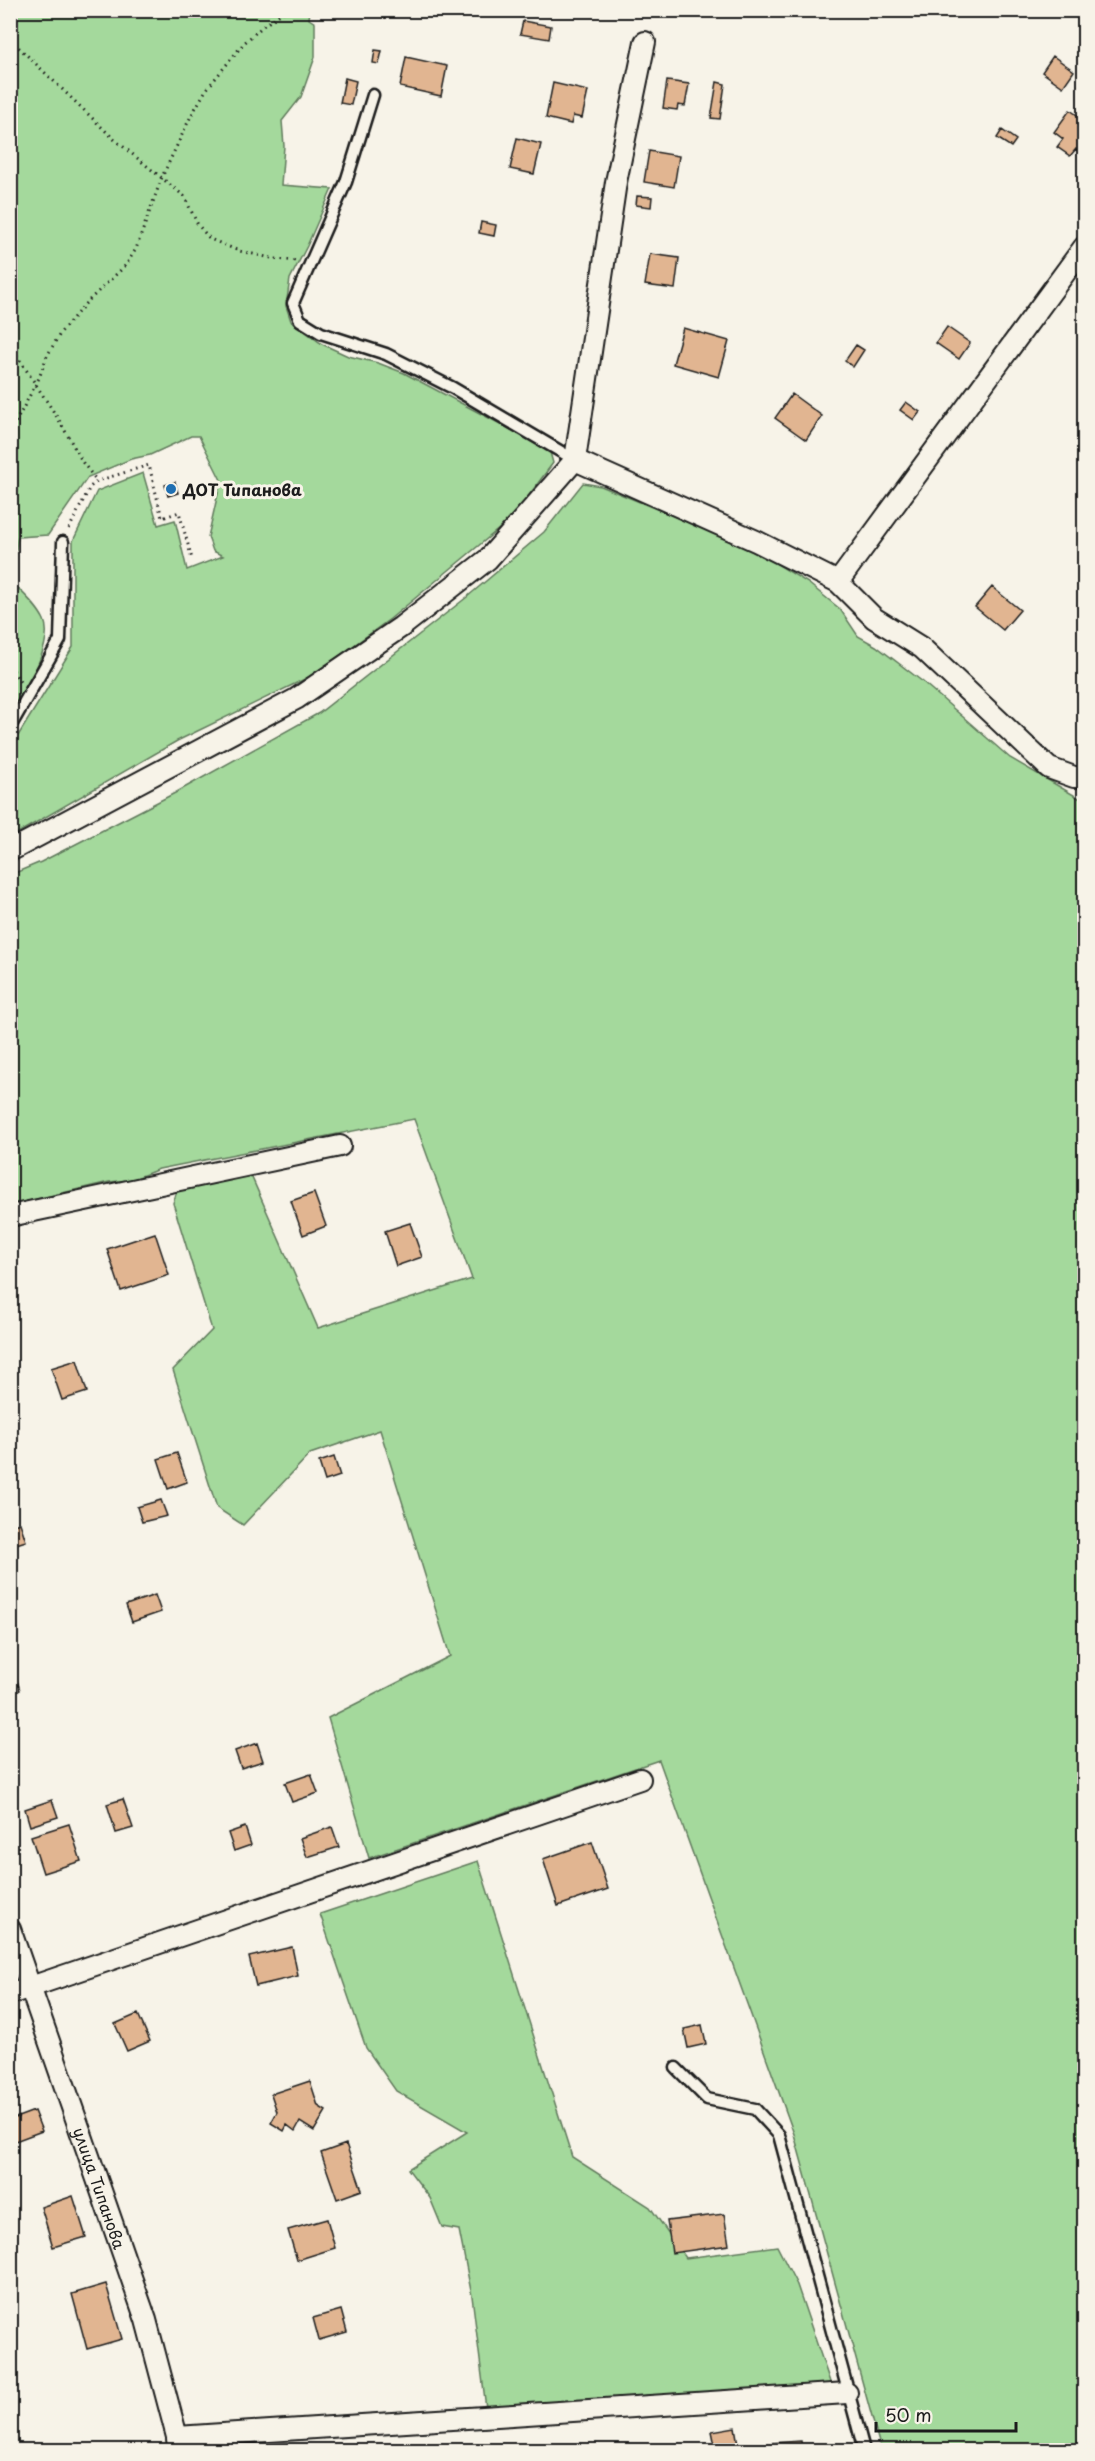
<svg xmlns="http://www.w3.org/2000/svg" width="1095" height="2461" viewBox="0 0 1095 2461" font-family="'Playpen Sans',sans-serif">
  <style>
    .green { fill: #a4d99c; stroke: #607a5c; stroke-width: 1.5 }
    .building { fill: #e1b591; stroke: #1c1c1c; stroke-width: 1.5 }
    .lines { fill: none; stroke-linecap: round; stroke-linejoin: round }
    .service-casing { stroke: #1c1c1c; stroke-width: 15 }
    .minor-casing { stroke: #1c1c1c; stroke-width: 24 }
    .path { stroke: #1c1c1c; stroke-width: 3; stroke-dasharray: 1.5 4.5; stroke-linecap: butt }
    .service { stroke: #f7f3e8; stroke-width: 10 }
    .minor { stroke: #f7f3e8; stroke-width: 20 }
    .poi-dot { fill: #1f6fb2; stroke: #f7f3e8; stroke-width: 2 }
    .labels { text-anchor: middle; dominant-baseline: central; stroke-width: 6; stroke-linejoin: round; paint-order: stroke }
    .poi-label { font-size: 16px; font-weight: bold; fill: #1c1c1c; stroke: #f7f3e8; text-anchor: start }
    .street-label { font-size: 16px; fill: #1c1c1c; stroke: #f7f3e8 }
  </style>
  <rect width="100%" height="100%" fill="#f7f3e8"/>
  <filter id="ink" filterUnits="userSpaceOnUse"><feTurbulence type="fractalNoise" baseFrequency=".0167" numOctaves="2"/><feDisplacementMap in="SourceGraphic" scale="12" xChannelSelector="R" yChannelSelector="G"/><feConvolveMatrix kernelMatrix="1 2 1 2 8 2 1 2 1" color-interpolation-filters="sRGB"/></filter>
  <g filter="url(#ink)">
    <path class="green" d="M10 11H310L309 19 315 23V57L301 97 282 121 284 146 281 185 332 189 307 246 290 279 286 306 291 321 322 344 348 356 378 363 404 373 540 445 550 452 553 463 512 518 390 619 313 675 177 741 11 837V747L73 647V541L97 491 143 473 158 525 175 520 187 570 223 556 213 551 208 537 221 480 199 436H191L150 455 131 459 88 477 48 535 18 537 11 581C22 593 37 605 44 620 55 644 23 693 11 714Z
      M583 483 601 486 717 534 769 559 808 583 840 609 858 636 876 646 923 682 1010 758 1084 801V2450H881L794 2134 659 1760 369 1858 328 1718 450 1656 380 1430 310 1454 243 1525 217 1508 173 1370 212 1330 173 1203 177 1191 249 1171 318 1328 472 1279 414 1119 159 1169 131 1180 109 1182 11 1205 10 875 41 862 175 793 319 713 467 597 544 532Z
      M478 1861 572 2157 650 2207 686 2258 777 2246 797 2285 831 2385 486 2408 472 2296 459 2230 442 2227 430 2198 408 2169 467 2132 396 2091 366 2048 320 1914Z"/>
    <path class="building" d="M523 21 551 26 549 39 520 34Z
      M375 50 382 51 379 64 373 63Z
      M1053 56 1074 71 1063 87 1042 72Z
      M406 57 447 66 441 96 400 87Z
      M345 78 356 81 351 105 340 103Z
      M667 81 689 84 685 106 678 105 677 110 663 108Z
      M717 82 725 84 720 119 711 118Z
      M553 83 588 91 582 118 573 116 571 124 546 118Z
      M1070 110 1084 120V126L1080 132 1084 135V148L1081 152 1076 149 1070 156 1057 147 1063 139 1054 132Z
      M1002 130 1016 140 1011 147 997 138Z
      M517 138 541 144 534 174 510 169Z
      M649 151 679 156 674 187 644 182Z
      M637 196 652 197 651 207 636 205Z
      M481 222 496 225 494 236 479 233Z
      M650 254 679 258 675 289 645 285Z
      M947 327 970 343 959 359 936 343Z
      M683 328 729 341 719 377 673 364Z
      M856 345 864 350 853 367 845 361Z
      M792 394 822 416 806 440 775 418Z
      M906 402 920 412 914 420 900 410Z
      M175 482 178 493 168 496 165 485Z
      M992 587 1020 610 1003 630 975 607Z
      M314 1193 326 1226 303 1235 291 1201Z
      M410 1223 422 1257 396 1266 385 1231Z
      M155 1233 169 1275 121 1291 107 1249Z
      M77 1360 87 1392 62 1400 51 1368Z
      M177 1453 187 1482 168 1489 158 1459Z
      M334 1457 340 1476 325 1481 319 1462Z
      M161 1500 167 1516 142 1522 137 1507Z
      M20 1523 26 1541 10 1546V1526Z
      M155 1595 161 1612 132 1622 126 1605Z
      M10 1665H12L20 1690 10 1693Z
      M257 1743 263 1761 241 1768 235 1751Z
      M311 1774 318 1793 292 1802 285 1783Z
      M123 1799 133 1828 116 1833 107 1804Z
      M52 1800 58 1817 30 1826 25 1809Z
      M69 1824 81 1861 43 1873 31 1836Z
      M245 1827 251 1845 234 1851 228 1833Z
      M332 1827 339 1847 307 1857 300 1838Z
      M592 1842 608 1889 558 1906 543 1859Z
      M292 1947 298 1976 256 1986 249 1957Z
      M138 2014 150 2041 127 2051 115 2024Z
      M702 2025 706 2044 688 2048 684 2029Z
      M310 2081 318 2106 326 2111 314 2131 300 2122 295 2131 287 2125 284 2131 271 2123 277 2112 271 2094Z
      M34 2111 42 2131 10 2143V2120Z
      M346 2144 362 2190 337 2199 321 2153Z
      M73 2196 86 2237 53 2247 41 2207Z
      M724 2214 729 2245 672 2253 667 2221Z
      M327 2219 335 2248 297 2260 288 2230Z
      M106 2284 122 2339 87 2349 72 2294Z
      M341 2310 347 2332 319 2340 313 2318Z
      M735 2427 739 2450H716L712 2431Z
      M801 2441 802 2450H773L772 2443Z"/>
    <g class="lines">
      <g class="service-casing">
        <path id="service" d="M373 95 346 182 293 303 300 320 321 333 386 354 453 388 575 460
          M10 727 60 640 63 542
          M676 2068 707 2099 755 2109 779 2135 864 2450"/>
      </g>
      <g class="minor-casing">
        <g id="minor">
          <path d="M575 460 756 541 838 582 874 618 922 648 1049 768 1074 777H1084"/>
          <path d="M838 582 1084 247"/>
          <path d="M10 851 296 699 401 627 488 559 575 460 616 182 645 42"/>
          <path d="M10 1216 340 1146"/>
          <path id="s1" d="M10 1929 146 2320 177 2437 178 2450"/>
          <path d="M10 1994 640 1779"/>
          <path d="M177 2437 847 2393"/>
        </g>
      </g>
      <path class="path" d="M10 39 115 140 184 196 198 225 210 239 239 251 276 259 298 261
        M10 345 59 420 83 463 97 481
        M10 433 39 378 47 356 61 332 85 304 126 265 136 249 162 177 191 116 206 90 244 43 263 26 286 10
        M69 529 90 487 97 481 149 465 162 518 179 512 192 559
        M10 665 20 682"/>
      <use href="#service" class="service"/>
      <use href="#minor" class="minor"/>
    </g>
  </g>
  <circle class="poi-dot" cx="171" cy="489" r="6"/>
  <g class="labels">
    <g class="poi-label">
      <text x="183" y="489">ДОТ Типанова</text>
    </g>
    <g class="street-label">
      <text stroke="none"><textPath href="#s1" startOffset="274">улица Типанова</textPath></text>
    </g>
  </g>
  <rect width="1095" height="2461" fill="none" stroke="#f7f3e8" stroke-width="36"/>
  <rect x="18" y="18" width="1059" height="2425" fill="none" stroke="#1c1c1c" stroke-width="2" filter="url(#ink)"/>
  <path d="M876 2422v9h140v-9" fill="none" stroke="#1c1c1c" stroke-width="3"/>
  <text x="885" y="2422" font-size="18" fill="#1c1c1c" stroke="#f7f3e8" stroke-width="4.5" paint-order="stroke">50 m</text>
</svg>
